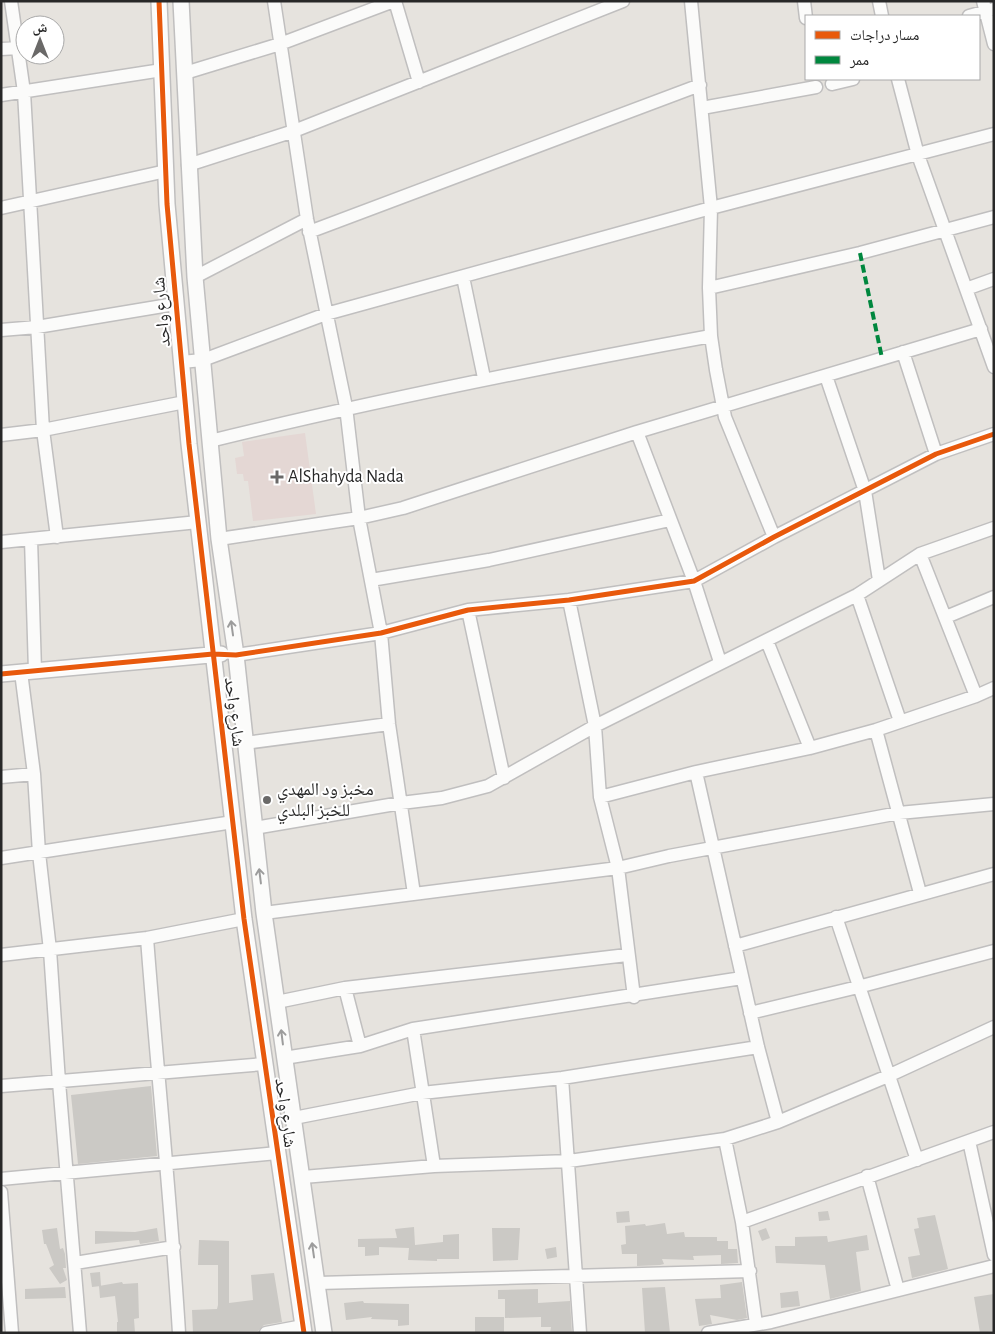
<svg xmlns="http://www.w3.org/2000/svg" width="995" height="1334" viewBox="0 0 995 1334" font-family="'Alegreya Sans','Noto Naskh Arabic',sans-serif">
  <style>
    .medical { fill: #e4d7d4 }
    .building { fill: #cbc9c5 }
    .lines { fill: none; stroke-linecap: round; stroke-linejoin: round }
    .minor-casing { stroke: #c0bfbf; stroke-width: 15 }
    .tertiary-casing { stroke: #c0bfbf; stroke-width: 18 }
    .minor { stroke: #fbfbfa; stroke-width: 12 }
    .tertiary { stroke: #fbfbfa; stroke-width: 15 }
    .quiet { stroke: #00873e; stroke-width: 4; stroke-dasharray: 8 4; stroke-linecap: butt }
    .cycleway-casing { stroke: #fff; stroke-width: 8 }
    .cycleway { stroke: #e8590c; stroke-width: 5 }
    .oneway { stroke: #9c9c9c }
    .poi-dot { fill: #6a6968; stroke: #fff; stroke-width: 2 }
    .labels { text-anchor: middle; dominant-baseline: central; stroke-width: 4; stroke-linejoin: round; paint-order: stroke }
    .street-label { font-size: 18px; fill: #282828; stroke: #fff }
    .poi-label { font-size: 18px; fill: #282828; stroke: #fff; text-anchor: start }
  </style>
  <rect width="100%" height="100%" fill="#e6e3de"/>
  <path class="medical" d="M305 433 316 514 253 521 248 481H244L243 474H237L235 458 244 456 242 442Z"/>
  <path class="building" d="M151 1086 157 1156 78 1164 71 1095Z
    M629 1211 630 1222 617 1223 616 1212Z
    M828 1211 830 1220 819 1221 818 1212Z
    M935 1215 948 1269 912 1278 908 1257 920 1255 914 1229 919 1228 917 1218Z
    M665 1223 667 1234 684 1232 685 1237H717V1241H728V1249H737L738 1263 721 1264V1255L693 1256 694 1260 662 1259 664 1264 660 1265 637 1266V1254H622L621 1245 626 1244 625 1226 645 1224 646 1226Z
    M414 1227 415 1245 443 1242V1235L459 1234V1259H437V1261L408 1260 409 1248 379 1247V1255L365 1256V1247H358V1239L397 1238 395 1229Z
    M57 1228 60 1249 63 1248 65 1254 66 1268H63L67 1280 60 1284 49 1268 54 1265 46 1244H44L42 1230Z
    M157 1228 159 1241 140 1244 139 1240 95 1244V1231L135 1232Z
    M492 1228H520L518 1260 493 1261Z
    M766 1228 770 1238 762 1241 758 1231Z
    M867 1235 869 1250 856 1252 861 1291 830 1299 825 1265 776 1263 775 1246H795V1237L827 1236 828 1242Z
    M199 1240 229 1241V1303L253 1300 251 1275 274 1273 282 1322 264 1325 258 1331 193 1333 192 1310 217 1309 218 1305V1265H198Z
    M556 1247 557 1257 547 1259 545 1249Z
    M100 1272 101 1286 92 1287 90 1273Z
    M122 1282 123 1284 138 1283 139 1318 134 1319 135 1333H117V1322H118L115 1296 100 1298 99 1286Z
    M742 1282 747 1318 737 1320 710 1315 712 1324 699 1326 695 1299 721 1298 720 1285Z
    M65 1287 66 1298 25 1299V1289Z
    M665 1287 670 1333H645L642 1288Z
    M538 1289V1303L570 1301 572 1333H550L551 1327H541V1317L505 1318V1299H498V1290Z
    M798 1291 800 1306 781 1308 780 1293Z
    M994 1294V1331L980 1333 974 1297Z
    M363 1301 364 1303 409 1304V1325L398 1326V1320L371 1319 372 1317 346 1320 344 1303Z
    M475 1317H504V1333H475Z"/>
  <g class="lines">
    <g class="minor-casing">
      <path id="minor" d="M11 1 24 92 43 430 57 537
        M274 1 307 219 346 407 359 518 381 633 389 724 414 894
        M395 1 419 82
        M691 1 711 208 709 288 711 336 716 370 725 417 774 537
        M804 1 806 18
        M879 1 882 16
        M983 1 994 44
        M969 16 994 9
        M1 49 19 48
        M185 73 280 44 394 1
        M898 79 918 155 994 367
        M832 84 853 79
        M1 95 162 70
        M702 108 816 87
        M188 165 294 131 623 1
        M1 208 166 171
        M309 232 700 85
        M195 277 307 219
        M463 277 484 378
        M709 288 860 253 994 217
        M966 289 994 279
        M1 330 37 327 175 304
        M903 352 936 454
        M181 362 203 360 326 314 711 208 994 134
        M826 376 865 491 879 580
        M637 432 694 581 720 662
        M1 435 43 430 185 402
        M210 441C376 400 543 367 711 336
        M31 539 35 671
        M219 539 359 518 403 508 637 432 981 329
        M1 542 198 522
        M920 554 976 696
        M371 580 489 560 670 520
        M857 595 900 721
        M569 600 595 726 600 797 618 868 634 997
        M468 610 504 778
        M946 617 994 597
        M767 641 810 748
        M236 655 381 633 468 610 569 600 694 581 774 537 936 454 994 434
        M21 672 34 774 39 853 50 950 59 1082 80 1333
        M876 730 920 893
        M245 743 389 724
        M696 772 758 1047 778 1122
        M1 777 34 774
        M600 797 696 772 810 748 876 730 976 696 994 688
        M254 828 401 803 442 798 488 786 595 726 857 595 920 554 994 528
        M1 858 233 822
        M264 913 618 868 669 856 899 813 994 804
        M836 917 917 1160
        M147 938C157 1070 171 1201 179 1333
        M735 946 994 874
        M1 955 147 938 244 919
        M345 988 360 1046
        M277 1002 345 988 627 955
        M750 1013 858 987 994 951
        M413 1029 434 1166
        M284 1058 360 1046 413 1029 742 978
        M562 1078 580 1333
        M1 1086 264 1064
        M294 1118 422 1093 562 1078 758 1047
        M725 1139 742 1222 756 1324
        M969 1141 994 1255
        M867 1176 898 1290
        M303 1177 434 1166 569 1161 725 1139 778 1122 888 1076 994 1027
        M1 1179 277 1153
        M1 1192 12 1333
        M742 1222 994 1132
        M75 1263 174 1247
        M318 1283 750 1271
        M266 1333 303 1326
        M708 1333 771 1322 994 1266"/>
    </g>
    <g class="tertiary-casing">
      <path id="tertiary" d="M159 1 167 204 189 444 244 919 304 1333
        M181 1 195 277 219 539 236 655 264 913 324 1333
        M1 674 221 654"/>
    </g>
    <use href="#minor" class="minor"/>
    <use href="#tertiary" class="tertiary"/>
    <path class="quiet" d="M860 253 882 358"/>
    <g class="cycleway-casing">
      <path id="cycleway" d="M159 1 167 204 189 444 244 919 304 1333
        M1 674 213 654 236 655 381 633 468 610 569 600 694 581 774 537 936 454 994 434"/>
    </g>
    <use href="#cycleway" class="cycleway"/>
  </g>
  <defs><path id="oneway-shaft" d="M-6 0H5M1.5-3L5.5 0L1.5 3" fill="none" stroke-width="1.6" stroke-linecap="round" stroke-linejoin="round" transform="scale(1.25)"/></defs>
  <g class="oneway">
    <use href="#oneway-shaft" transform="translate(232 628) rotate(-98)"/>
    <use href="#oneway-shaft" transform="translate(260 876) rotate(-97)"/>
    <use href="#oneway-shaft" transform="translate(282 1037) rotate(-97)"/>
    <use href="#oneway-shaft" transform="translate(313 1250) rotate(-98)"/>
  </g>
  <g class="poi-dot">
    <path d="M274.5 469.5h5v5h5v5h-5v5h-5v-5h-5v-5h5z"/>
    <circle cx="267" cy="800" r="5"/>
  </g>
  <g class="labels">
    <g class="street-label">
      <text transform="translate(162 312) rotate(-95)">شارع واحد</text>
      <text transform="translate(234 712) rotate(83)">شارع واحد</text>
      <text transform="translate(285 1113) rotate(82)">شارع واحد</text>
    </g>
    <g class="poi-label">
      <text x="288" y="477">AlShahyda Nada</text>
      <text x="277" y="790">مخبز ود المهدي<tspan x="277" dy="21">للخبز البلدي</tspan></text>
    </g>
  </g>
  <rect width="995" height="1334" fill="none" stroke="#282828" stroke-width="5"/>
  <rect x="805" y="15" width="175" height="65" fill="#ffffff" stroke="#a9a9a9"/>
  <rect x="815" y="31" width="25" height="8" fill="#e8590c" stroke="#a9a9a9"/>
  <text x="850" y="40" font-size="15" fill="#282828">مسار دراجات</text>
  <rect x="815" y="56" width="25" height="8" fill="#00873e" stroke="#a9a9a9"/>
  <text x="850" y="65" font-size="15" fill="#282828">ممر</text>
  <g transform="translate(40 40)"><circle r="24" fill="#ffffff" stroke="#a9a9a9"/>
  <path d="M0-4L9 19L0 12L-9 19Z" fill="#6a6968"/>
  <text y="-8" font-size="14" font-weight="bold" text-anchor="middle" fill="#282828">ش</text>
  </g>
</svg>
